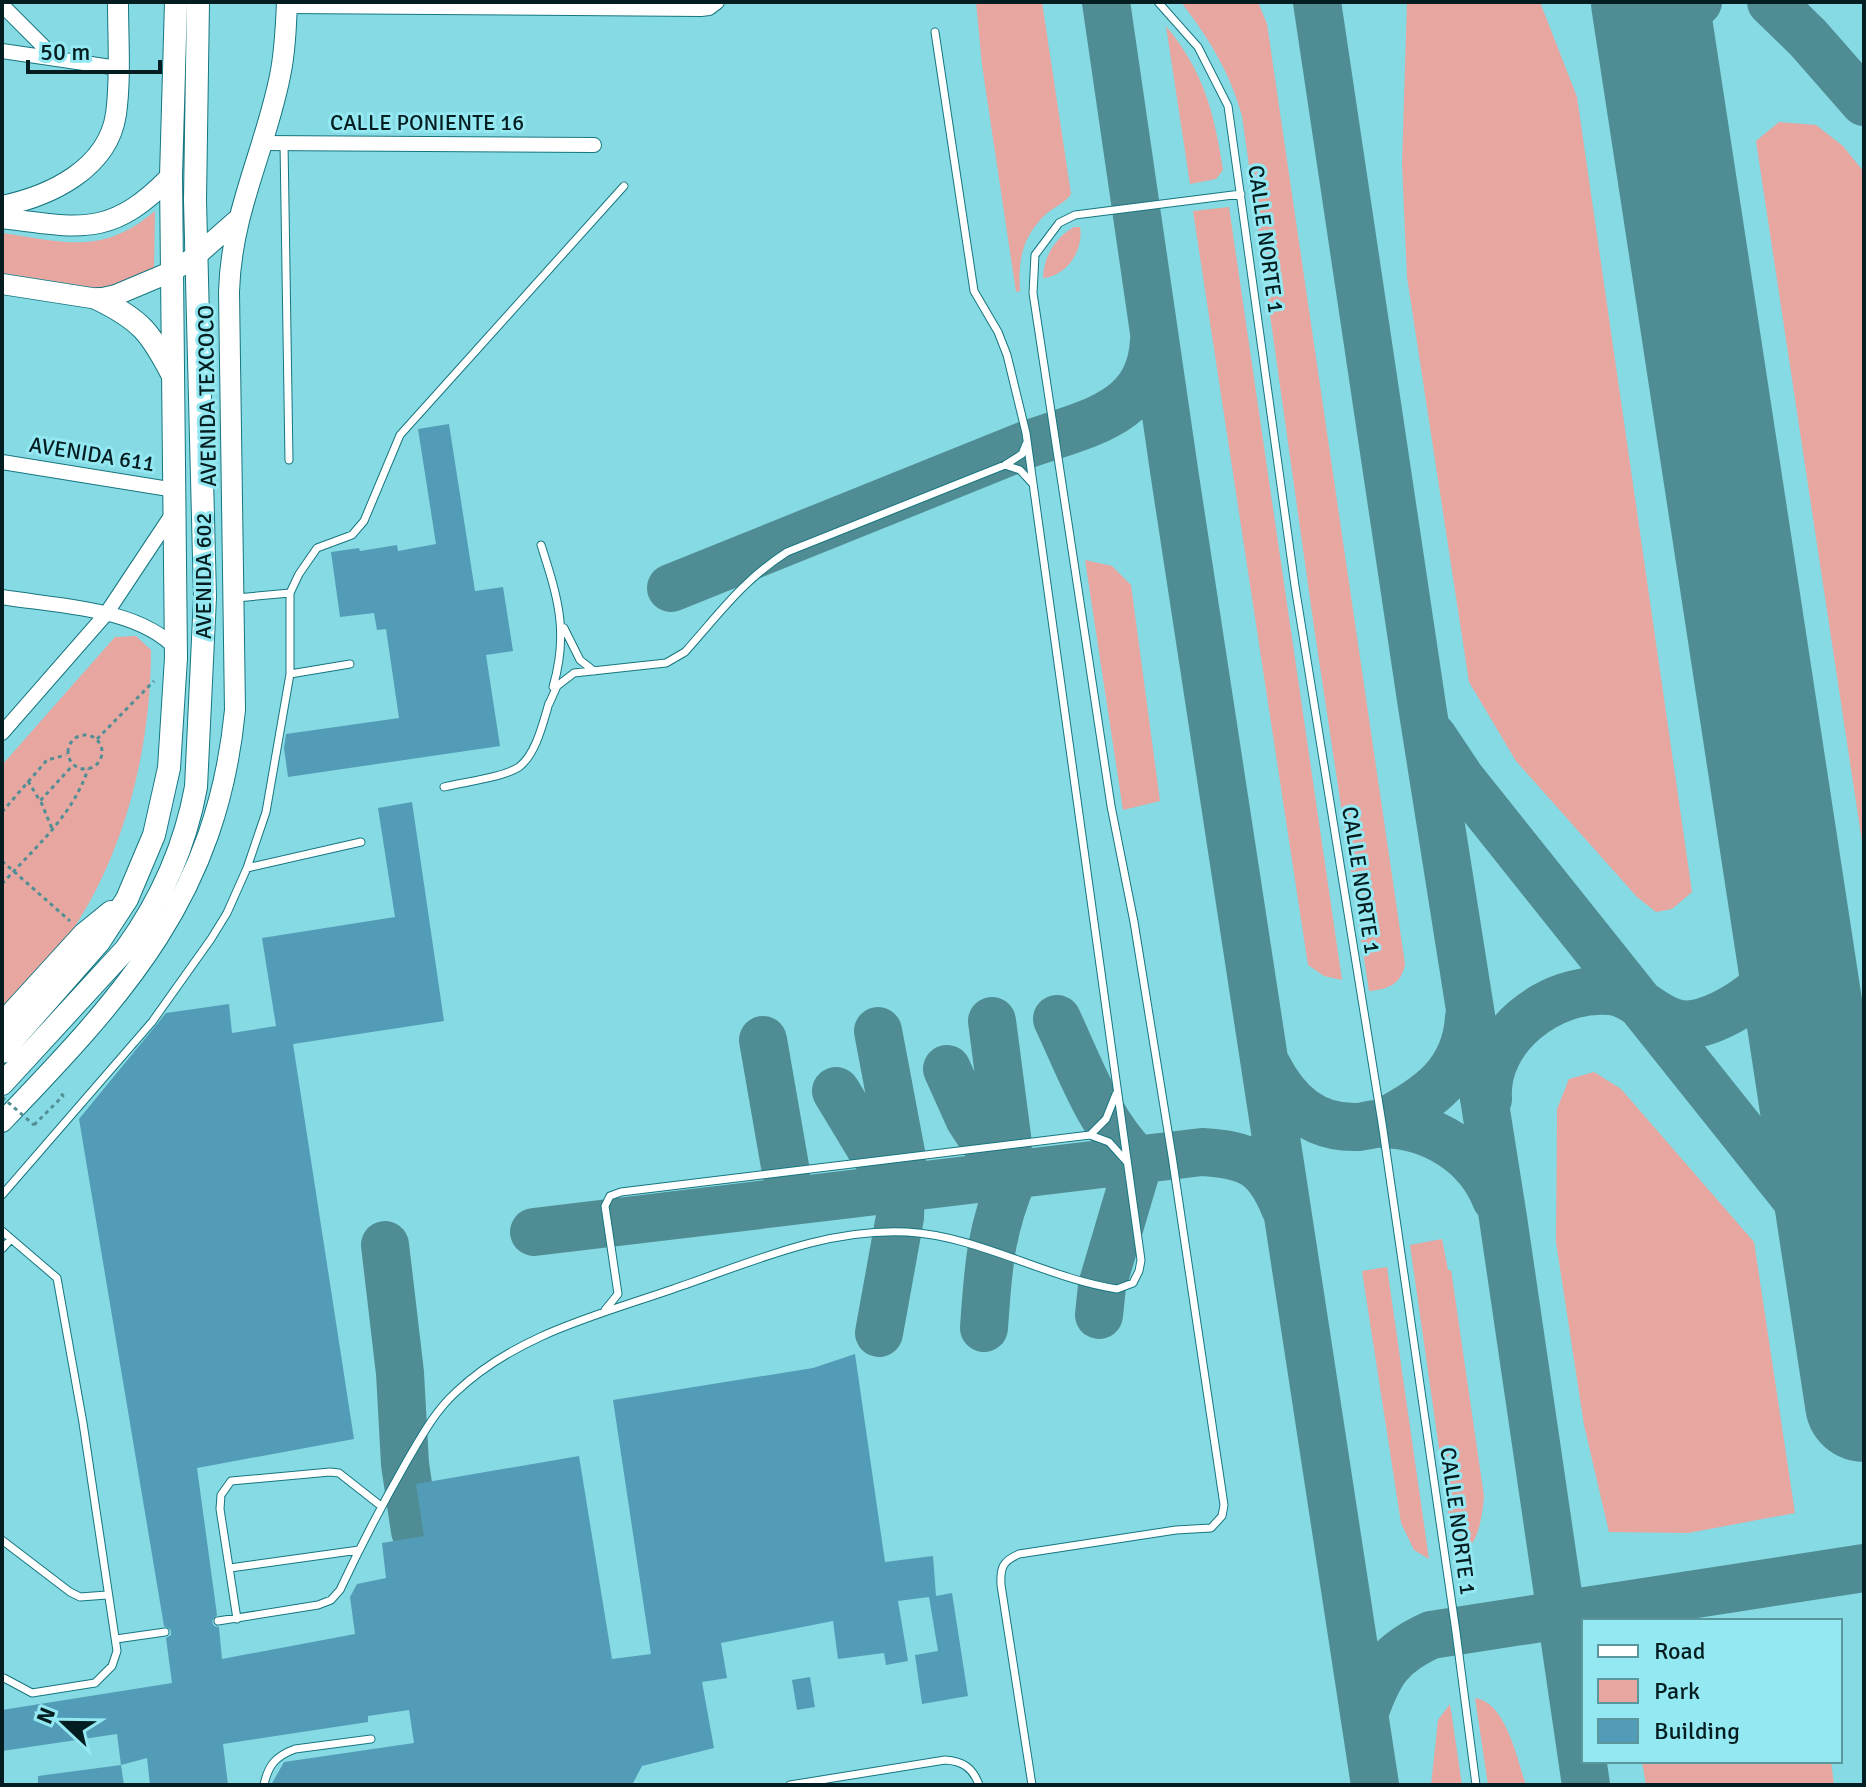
<svg xmlns="http://www.w3.org/2000/svg" width="1866" height="1787" viewBox="0 0 1866 1787" font-family="Signika,sans-serif">
  <style>
    .green { fill: #e7a6a0 }
    .lines { fill: none; stroke-linecap: round; stroke-linejoin: round }
    .taxiway { stroke: #508c93; stroke-width: 48 }
    .runway { stroke: #508c93; stroke-width: 118 }
    .building { fill: #539cb7 }
    .lane-casing { stroke: #16767f; stroke-width: 9 }
    .street-casing { stroke: #16767f; stroke-width: 16 }
    .secondary-casing { stroke: #16767f; stroke-width: 22 }
    .primary-casing { stroke: #16767f; stroke-width: 24 }
    .path { stroke: #528f95; stroke-width: 3; stroke-dasharray: 4 4; stroke-linecap: butt }
    .lane { stroke: #fff; stroke-width: 7 }
    .street { stroke: #fff; stroke-width: 14 }
    .secondary { stroke: #fff; stroke-width: 20 }
    .primary { stroke: #fff; stroke-width: 22 }
    .path-bridge { stroke: #528f95; stroke-width: 3; stroke-dasharray: 4 4; stroke-linecap: butt }
    .labels { text-anchor: middle; dominant-baseline: central; stroke-width: 6; stroke-linejoin: round; paint-order: stroke }
    .street-label { font-size: 22px; fill: #031d20; stroke: #93e8f1 }
  </style>
  <rect width="100%" height="100%" fill="#86dae3"/>
  <path class="green" d="M976 2H1042L1071 194C1065 203 1054 207 1046 214 1022 237 1018 259 1020 291L1016 292 982 65Z
    M1181 2H1258L1267 24 1405 964C1402 984 1387 990 1369 991L1314 627 1242 116C1230 72 1208 37 1181 2Z
    M1407 2H1540L1577 97 1692 892 1672 909 1656 912 1637 897 1516 761 1469 682 1407 277 1402 164Z
    M1166 26C1204 72 1214 112 1223 170L1216 179 1190 184Z
    M1779 122 1816 125 1843 146 1864 172V855L1756 141Z
    M1229 207 1342 980 1324 976 1308 965 1193 211Z
    M155 211 154 271 102 289 2 273V233C65 242 102 256 155 211Z
    M1074 227H1080C1084 250 1067 276 1043 278 1044 256 1055 238 1074 227Z
    M1085 560 1112 566 1131 585 1160 801 1123 810Z
    M136 636 151 650C151 746 126 850 72 931 53 959 25 984 2 1009V765L115 637Z
    M1594 1072 1621 1089 1754 1242 1795 1513 1688 1533 1609 1532 1584 1425 1556 1242 1557 1109 1569 1079Z
    M1442 1239 1448 1270H1451L1484 1496C1482 1520 1478 1548 1455 1560L1410 1245Z
    M1387 1267 1429 1559 1414 1550 1401 1523 1362 1271Z
    M1475 1698C1506 1702 1517 1759 1526 1785H1488Z
    M1450 1704 1462 1785H1431L1438 1720Z
    M1642 1761H1831L1834 1785H1646Z"/>
  <g class="lines">
    <path class="taxiway" d="M1106 2 1175 477 1375 1785
      M1317 2 1422 706 1503 1218 1586 1785
      M1771 2 1808 38 1864 102
      M1663 83C1662 45 1663 23 1698 2
      M671 588 1026 445C1084 424 1151 415 1154 340
      M1433 737 1461 779 1820 1229 1832 1251 1846 1289
      M1057 1019C1080 1068 1099 1123 1138 1161
      M992 1021 1008 1144
      M878 1031 902 1158
      M763 1040 786 1172
      M1267 1066C1286 1103 1313 1129 1359 1127 1367 1126 1375 1123 1383 1124 1432 1125 1478 1153 1496 1199
      M947 1069 969 1118 1007 1176
      M836 1091 871 1149 904 1188
      M1488 1099C1484 1037 1550 986 1610 991 1638 994 1653 1020 1680 1024 1695 1026 1708 1021 1721 1015 1768 992 1790 963 1788 910
      M1382 1123C1428 1099 1466 1074 1469 1017
      M534 1232 1202 1152C1249 1155 1267 1163 1285 1208
      M385 1245 400 1373 405 1464 415 1531
      M1099 1315 1102 1286 1139 1161
      M984 1328C988 1269 990 1231 1014 1175
      M879 1333 900 1217 901 1189
      M1364 1714C1379 1672 1389 1654 1431 1635L1864 1568"/>
    <path class="runway" d="M1650 2 1864 1403"/>
  </g>
  <path class="building" d="M449 424 475 591 503 587 513 651 486 655 500 746 288 777 284 748 286 734 399 718 386 629 377 630 374 613 340 617 331 552 359 548 360 551 397 545 398 551 436 544 418 429Z
    M412 802 444 1021 293 1044 354 1439 197 1468 217 1615 212 1621 214 1626 219 1627 222 1659 355 1634 350 1597 357 1584 386 1578 382 1543 424 1536 416 1484 579 1456 612 1659 651 1654 613 1400 813 1368 855 1354 885 1562 933 1556 936 1596 952 1593 968 1696 922 1704 915 1655 938 1651 929 1597 898 1601 908 1661 886 1665 884 1653 838 1659 833 1621 721 1643 727 1678 702 1682 714 1748 642 1766 632 1785H271L284 1762 414 1743 409 1710 368 1716V1722L223 1744 228 1785H150L147 1758 121 1765 117 1734 2 1751V1710L172 1683 166 1638 171 1635V1630L164 1626 79 1119 166 1013 229 1004 232 1033 276 1026 262 938 395 917 378 808Z
    M810 1677 815 1707 797 1710 792 1680Z
    M121 1765 124 1785H38V1776Z"/>
  <g class="lines">
    <g class="lane-casing">
      <path id="lane" d="M1158 2 1198 47 1228 106 1295 586 1382 1123 1456 1632 1476 1785
        M284 143 289 460
        M1005 465 1020 470 1032 483
        M541 545C558 598 569 632 553 687
        M236 598 290 593
        M564 628 580 660 594 671
        M290 674 350 664
        M549 704 557 686 574 673 666 663 685 652C720 613 742 581 787 552L1005 465 1022 454 1026 444
        M444 787C464 782 502 778 519 767 536 754 543 723 549 703
        M247 868 361 842
        M1090 1135 1106 1119 1116 1094
        M2 1195 152 1022 211 939 227 913 247 868 266 812 290 674V593L299 574 317 548 352 535 364 521 400 435 624 186
        M2 1231 57 1278 83 1423 117 1651 112 1666 95 1683 32 1693 4 1678
        M2 1249 10 1240
        M605 1310 618 1294 605 1206 610 1196 621 1192 1090 1135 1109 1142 1126 1161
        M2 1540 70 1592 80 1597 107 1595
        M230 1568 359 1550
        M237 1619 220 1509 221 1495 231 1481 330 1472 339 1473 381 1506
        M218 1621 318 1605 331 1600 340 1590C361 1545 383 1503 407 1461 421 1437 435 1411 456 1392 516 1335 598 1315 673 1289 750 1263 824 1228 907 1232 979 1236 1046 1278 1117 1289L1133 1283 1139 1271 1141 1260 1026 433 1007 355 998 332 974 291 935 32
        M116 1639 165 1632
        M264 1785C268 1765 276 1756 295 1749L371 1739
        M790 1785 945 1760C963 1761 973 1768 979 1785
        M1032 1785 1001 1585C1000 1567 1003 1561 1019 1554L1176 1530 1211 1528 1222 1516 1224 1505 1172 1156 1134 922 1111 806 1033 293 1035 255 1059 223 1075 215 1241 194"/>
    </g>
    <g class="street-casing">
      <path id="street" d="M2 5 56 59
        M287 6 701 9 709 8 717 2
        M2 51 118 68
        M260 143 594 145
        M2 462 175 490
        M2 597C55 606 139 607 177 650
        M2 733 106 614 173 513"/>
    </g>
    <g class="secondary-casing">
      <path id="secondary" d="M2 206C50 196 108 169 116 114 121 78 118 39 118 2
        M2 218C81 228 111 238 171 176
        M2 284 98 299 116 295 173 271 196 256 237 220
        M2 1122C126 993 217 895 235 710L229 292C231 213 265 151 280 76 285 52 286 27 287 2"/>
    </g>
    <g class="primary-casing">
      <path id="primary" d="M98 299C141 320 151 333 173 376
        M2 1024 84 934 111 912
        M2 1052 99 942 127 899 154 835 169 768 176 658 171 176 176 2
        M2 1084 126 949C162 899 185 847 196 787L205 597 195 200 198 2"/>
    </g>
    <path class="path" d="M68 752a17 17 0 1 1 34 0a17 17 0 1 1-34 0Z
      M97 739 154 681
      M28 781 40 801 73 765
      M41 802 53 831
      M2 812 47 760 66 755
      M2 861 70 921
      M2 884C35 847 72 817 88 769
      M34 1125 63 1096 59 1090"/>
    <use href="#lane" class="lane"/>
    <use href="#street" class="street"/>
    <use href="#secondary" class="secondary"/>
    <use href="#primary" class="primary"/>
    <path class="path-bridge" d="M2 1097 34 1125"/>
  </g>
  <g class="labels">
    <g class="street-label">
      <text x="427" y="122">CALLE PONIENTE 16</text>
      <text transform="translate(1266 239) rotate(82)">CALLE NORTE 1</text>
      <text transform="translate(207 396) rotate(-91)">AVENIDA TEXCOCO</text>
      <text transform="translate(92 454) rotate(9)">AVENIDA 611</text>
      <text transform="translate(203 576) rotate(-90)">AVENIDA 602</text>
      <text transform="translate(1361 880) rotate(81)">CALLE NORTE 1</text>
      <text transform="translate(1458 1521) rotate(82)">CALLE NORTE 1</text>
    </g>
  </g>
  <rect width="1866" height="1787" fill="none" stroke="#031d20" stroke-width="8"/>
  <rect x="1582" y="1619" width="260" height="144" fill="#93e8f1" stroke="#59979d" stroke-width="2"/>
  <rect x="1598" y="1645" width="40" height="12" fill="#ffffff" stroke="#59979d" stroke-width="2"/>
  <text x="1654" y="1659" font-size="24" fill="#031d20">Road</text>
  <rect x="1598" y="1679" width="40" height="24" fill="#e7a6a0" stroke="#59979d" stroke-width="2"/>
  <text x="1654" y="1699" font-size="24" fill="#031d20">Park</text>
  <rect x="1598" y="1719" width="40" height="24" fill="#539cb7" stroke="#59979d" stroke-width="2"/>
  <text x="1654" y="1739" font-size="24" fill="#031d20">Building</text>
  <g transform="translate(64 1723) rotate(292)" stroke="#93e8f1" stroke-width="6" paint-order="stroke">
  <path d="M0-6L14 30L0 20L-14 30Z" fill="#031d20"/>
  <text y="-12" font-size="22" font-weight="bold" text-anchor="middle" fill="#031d20">N</text>
  </g>
  <path d="M28 60v12h132v-12" fill="none" stroke="#031d20" stroke-width="4"/>
  <text x="40" y="60" font-size="24" fill="#031d20" stroke="#93e8f1" stroke-width="6" paint-order="stroke">50 m</text>
</svg>
